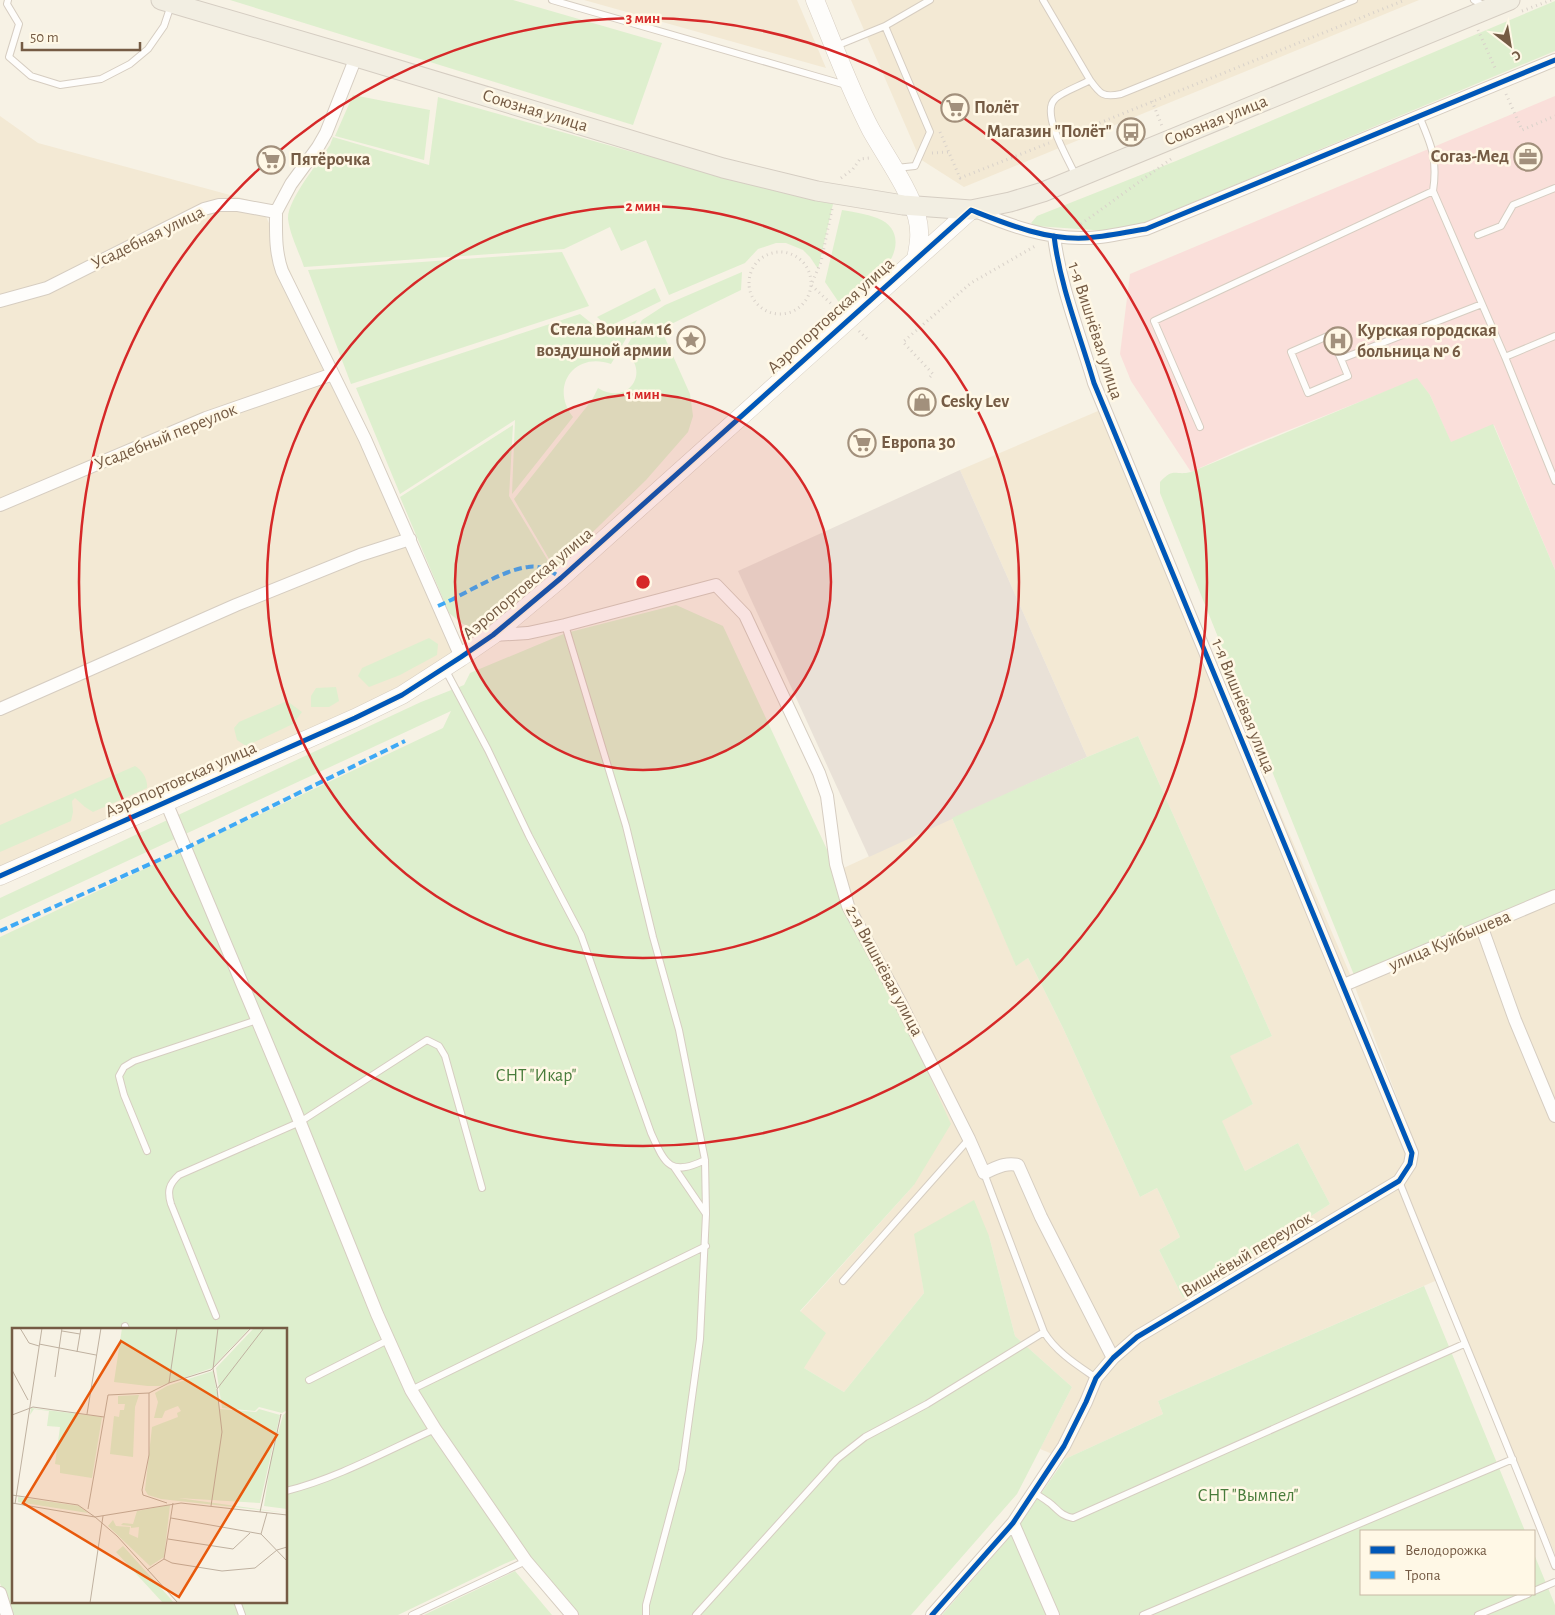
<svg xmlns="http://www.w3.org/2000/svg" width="1555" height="1615" viewBox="0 0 1555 1615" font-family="'Alegreya Sans',sans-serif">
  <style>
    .residential { fill: #f3e9d4; fill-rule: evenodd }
    .industrial { fill: #e9e1d7 }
    .medical { fill: #fadfda }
    .green { fill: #deefce; fill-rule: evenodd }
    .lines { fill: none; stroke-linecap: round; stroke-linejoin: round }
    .lane-casing { stroke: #d6cdc1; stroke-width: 8 }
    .street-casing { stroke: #d6cdc1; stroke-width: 14 }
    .secondary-casing { stroke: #d7cec2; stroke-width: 19 }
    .primary-casing { stroke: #d5cdc2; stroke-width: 21 }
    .path { stroke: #d9d2ca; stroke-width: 3; stroke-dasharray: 1 4; stroke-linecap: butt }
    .lane { stroke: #fefdfb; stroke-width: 6 }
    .street { stroke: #fefdfb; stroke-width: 12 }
    .secondary { stroke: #fefdfb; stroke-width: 18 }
    .primary { stroke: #f2eee2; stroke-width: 19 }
    .quiet { stroke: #3fa9f5; stroke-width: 4; stroke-dasharray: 8 4; stroke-linecap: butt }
    .cycleway-casing { stroke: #fff8e6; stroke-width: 8 }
    .cycleway { stroke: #0057b8; stroke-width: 5 }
    .ring { fill: none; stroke: #d62828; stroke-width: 2.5 }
    .labels { text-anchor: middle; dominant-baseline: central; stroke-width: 5; stroke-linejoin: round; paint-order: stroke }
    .poi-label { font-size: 18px; font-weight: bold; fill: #755b44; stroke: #fff8e6; text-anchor: start }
    .street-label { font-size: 18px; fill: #755b44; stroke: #fff8e6 }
    .park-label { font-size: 18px; fill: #487c3b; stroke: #fff8e6 }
    .inset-road { fill: none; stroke: #bfb1a0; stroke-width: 1 }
    .view { fill: #e8590c; fill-opacity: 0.15; stroke: #e8590c; stroke-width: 2.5 }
    .inset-edge { fill: none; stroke: #755b44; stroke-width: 2.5 }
    .centre { fill: #d62828; stroke: #fff8e6; stroke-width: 2.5 }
    .ring-label { font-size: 15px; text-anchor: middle; font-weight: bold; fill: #d62828; stroke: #fff8e6; stroke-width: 5; stroke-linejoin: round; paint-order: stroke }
  </style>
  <rect width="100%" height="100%" fill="#f7f2e5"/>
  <path class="residential" d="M584 0H797L826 68Z
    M851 0H1419L964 187 920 159Z
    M0 116 38 143 260 203 465 666 354 720 0 879Z
    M1105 408 1353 981 1555 893V1554L1442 1278 1158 1401 1163 1414 1065 1459 1040 1449 1072 1387 1015 1336 989 1236 915 1234 924 1293 844 1392 804 1368 800 1312 914 1185 837 871 952 818 1016 965 1028 958 1063 1028 1140 1197 1157 1188 1180 1237 1159 1250 1183 1298 1330 1204 1298 1143 1245 1171 1221 1120 1253 1104 1229 1056 1272 1036 1138 736 1087 757 960 470ZM1353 982 1416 1147 1344 985Z"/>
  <path class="industrial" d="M960 470 1087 757 869 857 738 571Z"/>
  <path class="medical" d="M1555 96V570L1494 425 1451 443 1430 395 1417 379 1246 447 1191 472 1131 381 1120 354 1130 274Z"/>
  <path class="green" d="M230 0H513L662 43 633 125Z
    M1555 1V51L1134 227 1108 231 1035 226 1031 223 1037 216 1176 161Z
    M353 95 430 110 424 160 335 136Z
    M438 97 629 151 833 204 818 269 810 257 803 250 786 243H776L758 249 745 263 669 295 646 240 621 251 610 227 564 249 304 267C299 252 290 235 288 219 287 200 319 162 330 145L333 137 429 165Z
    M842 210C854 212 866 214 877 218 900 226 900 250 886 266L842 307 825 282Z
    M562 252 589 306 351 384 308 270Z
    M742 272 741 290 661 329 690 394 693 416 688 432 646 480 555 569 514 499 592 400 598 388C628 407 652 371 624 351L642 320 665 305Z
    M655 288 661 301 608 327 597 317Z
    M580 314 606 335 637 320 611 364C575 351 549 386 573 417L512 494 515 420 400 494 356 388Z
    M1417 378 1430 395 1451 442 1493 424 1555 570V890L1354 975 1160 493V482C1174 467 1175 476 1191 472Z
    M513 425 509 496 553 569 498 620 490 625 472 627 463 624 449 613 400 497Z
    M676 605 723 626 837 871 951 1124 914 1185 800 1311 826 1333 804 1368 844 1392 924 1293 914 1234 974 1200 989 1236 1015 1336 1072 1387 1017 1494 911 1615H577L526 1555 504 1564 398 1615H10L0 1583V937L443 728 451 711 0 920V898L421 702 464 685 470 673 566 633ZM14 1329H286V1601H14Z
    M429 638 438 644 437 655 400 675 369 687 358 676 362 668Z
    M336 687 339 701 329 707H311V696L316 688Z
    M287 701 302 712 293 724 246 746 237 740 234 728 239 722Z
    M1138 736 1272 1036 1230 1056 1253 1104 1222 1121 1245 1171 1298 1143 1330 1204 1183 1298 1159 1250 1180 1237 1157 1188 1140 1197 1063 1028 1028 958 1016 966 952 818 1087 757Z
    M135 766C142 770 148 779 147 788L93 812 85 807 75 798 72 801 73 812 71 821 0 852V825Z
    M1424 1286 1525 1531H1361V1594H1534V1554L1555 1605V1615H942L1015 1531 1065 1459 1163 1414 1158 1401Z
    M515 1571 552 1615H424Z"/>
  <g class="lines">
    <g class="lane-casing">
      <path id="lane" d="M8 0 7 4 19 24 9 57 31 76 60 85 101 79 130 64 148 49 164 26 171 5
        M552 0 846 85
        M1043 0 1090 80C1082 85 1060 93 1055 99 1040 113 1069 161 1076 176
        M1474 0 1487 7
        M885 26 930 0
        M836 46 885 26 930 132 915 166 896 168
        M1090 80C1100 94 1103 98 1121 94L1354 0
        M1419 116C1431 144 1438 159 1433 191
        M1478 235 1501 226 1513 205 1555 188
        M1505 357 1555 481
        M1341 359 1348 376 1308 393 1291 352 1330 335 1341 359 1482 304
        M1200 427 1154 321 1433 191 1505 357 1555 336
        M565 625 626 826 653 937 679 1030 705 1160 706 1214
        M445 669 488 750 529 836 581 935 651 1133C665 1164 670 1177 705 1160
        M147 1151 124 1095 119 1076 124 1067 134 1061 257 1020
        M984 1173 1044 1332
        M1399 1181C1450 1309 1505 1437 1555 1566
        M843 1281 969 1139
        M216 1316 171 1204C167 1191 169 1184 179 1175L300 1122 427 1040 439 1046 445 1056 482 1188
        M125 1326 126 1329
        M309 1380 388 1340
        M411 1390 706 1246
        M286 1491C338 1478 386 1451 435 1429
        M1034 1492C1039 1496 1046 1500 1051 1504 1059 1511 1062 1516 1073 1518L1464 1344
        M1534 1591 1555 1582
        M237 1601 242 1615
        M412 1615 526 1561
        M646 1615V1605L682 1470 700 1339 706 1214 674 1167
        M696 1615 837 1459 865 1437 927 1404 1044 1332C1056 1352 1077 1365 1096 1378
        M1143 1615 1513 1459
        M1478 1615 1528 1594"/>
    </g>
    <g class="street-casing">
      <path id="street" d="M973 210C1008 225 1046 239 1085 238 1105 238 1126 232 1146 229L1555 60
        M276 212C276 232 275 251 282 271L365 439 461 657
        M0 301 47 288 204 209 219 205H238L276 212 291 184 318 147 326 133 356 57
        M0 505 206 418 333 374
        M493 635 528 633 565 625 716 585 745 615 819 773 827 796 836 864 848 906 899 1000 969 1139 984 1173C996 1168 1005 1162 1018 1165L1041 1217 1113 1358
        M0 709 236 605 360 555 410 539
        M166 802 295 1110 377 1314 411 1390 435 1429 526 1561 572 1615
        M1482 928 1515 1020 1555 1116
        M1344 985 1555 896
        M1013 1523 1053 1615
        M0 1593 7 1615
        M932 1615 1013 1523 1064 1446 1086 1402 1096 1378 1113 1358 1137 1337 1399 1181 1410 1164 1412 1153 1094 383C1080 335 1060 286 1054 236"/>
    </g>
    <g class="secondary-casing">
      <path id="secondary" d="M815 0C833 43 849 88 871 130 885 155 910 190 917 217 921 232 919 244 916 259
        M0 876 355 718 402 695 461 657 493 635 561 578 971 210"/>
    </g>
    <g class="primary-casing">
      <path id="primary" d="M161 0 356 57 723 168 817 191 903 205 971 210 1010 202 1043 192 1510 0"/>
    </g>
    <path class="path" d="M1522 11 1551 0
      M1478 30 1496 70
      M1506 94 1522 130 1555 116
      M1152 101 1162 126
      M940 132 960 178 1049 143
      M1067 136 1405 0
      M932 153 948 152
      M841 178 853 169 860 159 869 158
      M832 209 821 262 811 285 838 310
      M1081 224 1171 159
      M749 283a31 31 0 1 1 62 0a31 31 0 1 1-62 0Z
      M859 331 867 339
      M930 377 933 374 903 342 971 283 1037 245"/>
    <use href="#lane" class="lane"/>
    <use href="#street" class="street"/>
    <use href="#secondary" class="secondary"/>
    <use href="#primary" class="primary"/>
    <path class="quiet" d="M438 606C464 595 502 570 528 567 540 565 552 571 561 578
      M0 931 186 848 405 741"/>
    <g class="cycleway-casing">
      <path id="cycleway" d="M0 876 355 718 402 695 461 657 493 635 561 578 971 210C1007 224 1045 240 1085 238 1105 237 1126 232 1146 229L1555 60
        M932 1615 1013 1523 1064 1446 1086 1402 1096 1378 1113 1358 1137 1337 1399 1181 1410 1164 1412 1153 1094 383C1080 335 1060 286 1054 236"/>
    </g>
    <use href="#cycleway" class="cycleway"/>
  </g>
  <circle cx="643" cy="582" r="188" fill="#d62828" fill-opacity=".12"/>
  <g class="ring">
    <circle cx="643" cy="582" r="188"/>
    <circle cx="643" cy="582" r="376"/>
    <circle cx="643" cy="582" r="564"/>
  </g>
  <defs>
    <g id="supermarket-ring" transform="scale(1.4375)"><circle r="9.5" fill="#fff8e6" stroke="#a2907c" stroke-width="1.5"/><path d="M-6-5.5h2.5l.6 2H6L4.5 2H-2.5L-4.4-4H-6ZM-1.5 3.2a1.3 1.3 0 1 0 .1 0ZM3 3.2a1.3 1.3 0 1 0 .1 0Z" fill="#a2907c"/></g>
    <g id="bus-ring" transform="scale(1.4375)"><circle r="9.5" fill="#fff8e6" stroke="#a2907c" stroke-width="1.5"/><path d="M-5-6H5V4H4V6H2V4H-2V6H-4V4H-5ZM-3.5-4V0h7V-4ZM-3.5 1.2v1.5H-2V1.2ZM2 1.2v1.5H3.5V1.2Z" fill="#a2907c"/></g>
    <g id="office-ring" transform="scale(1.4375)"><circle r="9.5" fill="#fff8e6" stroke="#a2907c" stroke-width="1.5"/><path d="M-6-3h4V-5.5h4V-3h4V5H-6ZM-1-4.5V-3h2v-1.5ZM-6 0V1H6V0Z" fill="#a2907c"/></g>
    <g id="sight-ring" transform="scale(1.4375)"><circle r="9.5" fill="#fff8e6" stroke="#a2907c" stroke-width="1.5"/><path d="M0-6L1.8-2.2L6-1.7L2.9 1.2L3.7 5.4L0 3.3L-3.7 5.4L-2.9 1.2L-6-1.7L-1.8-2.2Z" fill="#a2907c"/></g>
    <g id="hospital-ring" transform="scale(1.4375)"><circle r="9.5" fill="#fff8e6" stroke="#a2907c" stroke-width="1.5"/><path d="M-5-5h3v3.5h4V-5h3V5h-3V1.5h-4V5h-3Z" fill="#a2907c"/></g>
    <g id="shop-ring" transform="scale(1.4375)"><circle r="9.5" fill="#fff8e6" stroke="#a2907c" stroke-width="1.5"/><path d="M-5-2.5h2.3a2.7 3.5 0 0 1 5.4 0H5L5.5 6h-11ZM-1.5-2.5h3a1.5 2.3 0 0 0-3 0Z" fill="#a2907c"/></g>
  </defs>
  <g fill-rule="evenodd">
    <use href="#supermarket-ring" x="955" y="108"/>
    <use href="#bus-ring" x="1131" y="132"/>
    <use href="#office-ring" x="1528" y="157"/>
    <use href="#supermarket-ring" x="271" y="160"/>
    <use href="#sight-ring" x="691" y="340"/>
    <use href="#hospital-ring" x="1338" y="341"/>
    <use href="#shop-ring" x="922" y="402"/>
    <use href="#supermarket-ring" x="862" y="443"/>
  </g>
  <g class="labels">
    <g class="poi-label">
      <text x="974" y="108">Полёт</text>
      <text x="1112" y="132" text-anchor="end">Магазин "Полёт"</text>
      <text x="1509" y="157" text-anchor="end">Согаз-Мед</text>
      <text x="290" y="160">Пятёрочка</text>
      <text x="672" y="330" text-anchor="end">Стела Воинам 16<tspan x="672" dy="21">воздушной армии</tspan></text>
      <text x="1357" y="331">Курская городская<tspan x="1357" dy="21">больница № 6</tspan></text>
      <text x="941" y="402">Cesky Lev</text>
      <text x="881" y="443">Европа 30</text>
    </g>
    <g class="street-label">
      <text transform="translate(535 111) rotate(17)">Союзная улица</text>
      <text transform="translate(1216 121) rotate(-22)">Союзная улица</text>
      <text transform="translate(148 238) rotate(-26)">Усадебная улица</text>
      <text transform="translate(831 316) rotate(-42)">Аэропортовская улица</text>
      <text transform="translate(1095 331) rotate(72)">1-я Вишнёвая улица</text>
      <text transform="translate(166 437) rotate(-22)">Усадебный переулок</text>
      <text transform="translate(528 584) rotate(-40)">Аэропортовская улица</text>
      <text transform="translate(1243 706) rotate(68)">1-я Вишнёвая улица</text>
      <text transform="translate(181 780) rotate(-24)">Аэропортовская улица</text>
      <text transform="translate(1450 941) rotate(-23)">улица Куйбышева</text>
      <text transform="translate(884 971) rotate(62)">2-я Вишнёвая улица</text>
      <text transform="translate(1247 1255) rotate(-31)">Вишнёвый переулок</text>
    </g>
    <g class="park-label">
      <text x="536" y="1076">СНТ "Икар"</text>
      <text x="1248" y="1496">СНТ "Вымпел"</text>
    </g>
  </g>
  <g transform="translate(12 1328)">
    <rect width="275" height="275" fill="#f7f2e5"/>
    <path d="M110 0H238L200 40 148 58H136L102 54ZM242 0H275V82L270 85 247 79 243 83 210 80 204 40ZM201 43 208 81 244 84 247 81 268 87 248 175 166 170 275 185 149 171 136 167 133 162 140 99 166 89 165 85 169 83 166 78 153 83 150 90H142L146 74 143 65 155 58ZM127 67 123 79 121 129 98 126 102 88 107 89 108 82H112L113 76H106V68ZM19 80 90 89 80 150 48 145V137L43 136 48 99 35 98 37 83 22 81 18 87ZM275 84V181L252 178 259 131 271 87ZM6 169 67 178 76 185 6 174ZM158 177 152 229 138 238 96 198 101 192 104 198 118 199 117 206 126 210 127 199 119 200V198L109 197 111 195 121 196 125 183ZM111 218 157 269 162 275H151L104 224Z" fill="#deefce"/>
    <path class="inset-road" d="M8 0 17 15 27 18M50 3 68 6M27 16 84 27M65 24 69 0M0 42 16 72M43 49 50 0M157 55 165 0M205 60 201 41 206 0M137 65V127L130 162 131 167 155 175M75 86 89 0M0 87 21 79 92 89M0 167 66 177 83 189 169 175 275 187M0 175 83 189 105 208 166 275M3 176 30 0M199 178 210 104 205 61 252 0M76 181 96 67 137 65 157 55 199 42 239 0M248 184 269 86M159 190 249 206M249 206 275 233M249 206 255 185M156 211 221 221 238 205M152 231 161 175M135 242 152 231 160 235 210 243 243 240 265 222 275 219M78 275 91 188"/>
    <path class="view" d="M109 13 265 107 167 269 11 175Z"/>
    <rect width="275" height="275" class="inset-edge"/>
  </g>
  <circle cx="643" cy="582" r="8" class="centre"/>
  <g class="ring-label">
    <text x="643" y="23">3 мин</text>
    <text x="643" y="211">2 мин</text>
    <text x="643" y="399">1 мин</text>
  </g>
  <rect x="1360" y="1530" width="175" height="65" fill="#fff8e6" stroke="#c8b9a5"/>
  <rect x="1370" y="1546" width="25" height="8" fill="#0057b8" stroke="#c8b9a5"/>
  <text x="1405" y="1555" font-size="15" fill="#755b44">Велодорожка</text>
  <rect x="1370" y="1571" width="25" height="8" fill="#3fa9f5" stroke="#c8b9a5"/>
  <text x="1405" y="1580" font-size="15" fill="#755b44">Тропа</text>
  <g transform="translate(1510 45) rotate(149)" stroke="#fff8e6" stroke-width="4" paint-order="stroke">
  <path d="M0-4L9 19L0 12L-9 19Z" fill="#755b44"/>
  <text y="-8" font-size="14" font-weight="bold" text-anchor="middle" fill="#755b44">С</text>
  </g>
  <path d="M22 42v8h118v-8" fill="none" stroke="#755b44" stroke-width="2.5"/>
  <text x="30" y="42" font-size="15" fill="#755b44" stroke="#fff8e6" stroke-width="4" paint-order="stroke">50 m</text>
</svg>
